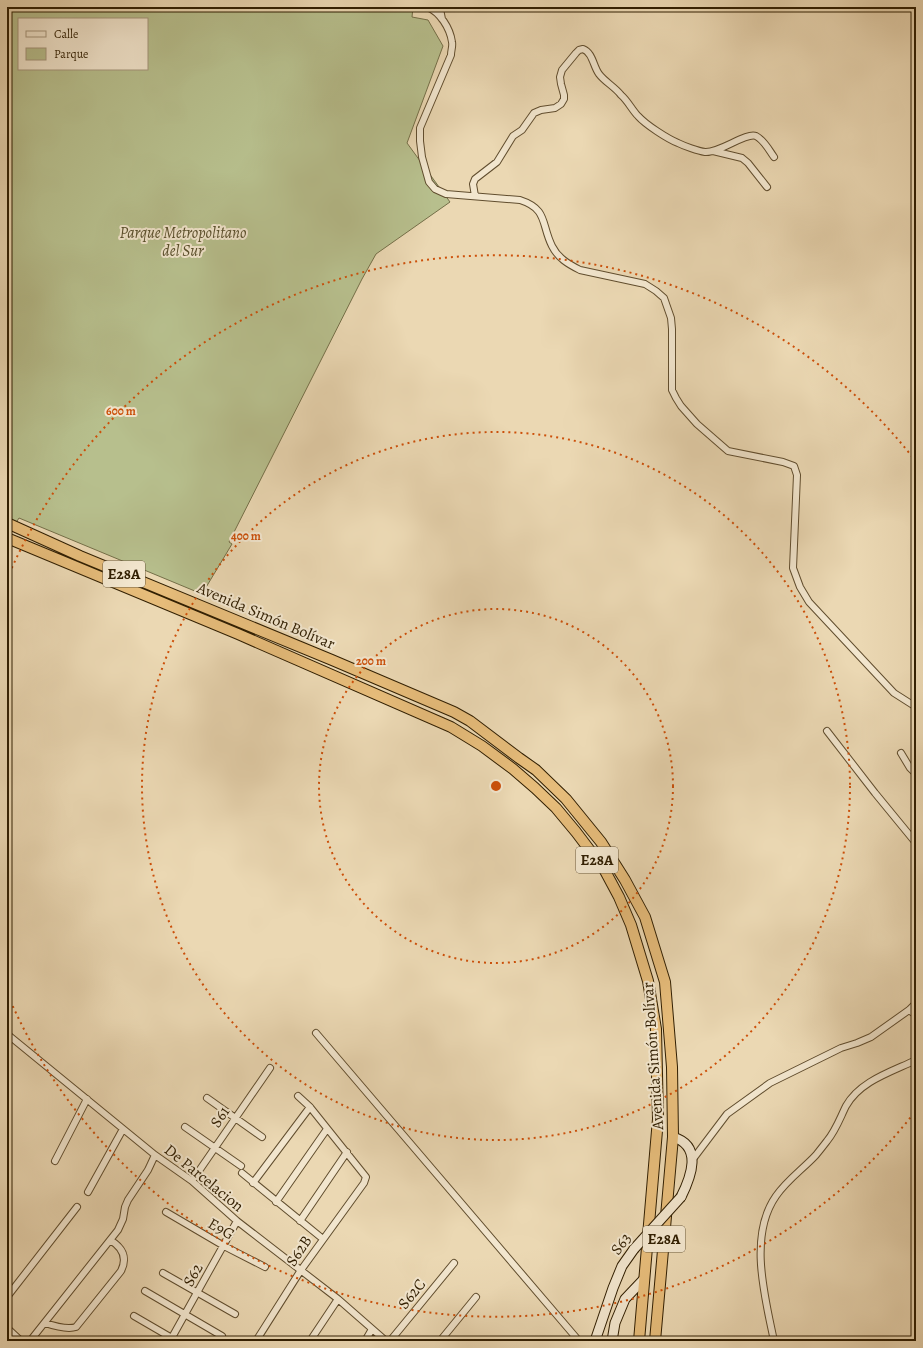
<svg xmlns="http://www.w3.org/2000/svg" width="923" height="1348" viewBox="0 0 923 1348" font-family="Alegreya,serif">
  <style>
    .green { fill: #b7bf8d; stroke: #746f48; fill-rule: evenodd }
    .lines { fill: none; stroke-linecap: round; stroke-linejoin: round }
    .minor-casing { stroke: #604d2e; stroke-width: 8 }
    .secondary-casing { stroke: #311f02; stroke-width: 11 }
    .trunk-casing { stroke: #311f02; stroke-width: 12 }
    .minor { stroke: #f2e6ce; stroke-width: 6 }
    .secondary { stroke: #f2e6ce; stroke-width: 9 }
    .trunk { stroke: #e6bc7a; stroke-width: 10 }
    .secondary-bridge-casing { stroke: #311f02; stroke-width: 11; stroke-linecap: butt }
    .secondary-bridge { stroke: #f2e6ce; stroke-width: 9 }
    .ring { fill: none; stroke: #cd500a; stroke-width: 2; stroke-dasharray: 2 4 }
    .labels { text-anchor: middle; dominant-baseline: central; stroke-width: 4; stroke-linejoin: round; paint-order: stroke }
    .shield { fill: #f2e6ce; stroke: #6b5b3f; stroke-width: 1 }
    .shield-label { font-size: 15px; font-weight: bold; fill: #311f02 }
    .park-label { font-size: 16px; font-style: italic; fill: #594f2c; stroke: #f2e6ce }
    .street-label { font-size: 16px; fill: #311f02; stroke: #f2e6ce }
    .centre { fill: #cd500a; stroke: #f2e6ce; stroke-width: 2 }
    .ring-label { font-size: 12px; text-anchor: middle; font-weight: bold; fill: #cd500a; stroke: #f2e6ce; stroke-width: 4; stroke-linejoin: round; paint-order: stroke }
  </style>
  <rect width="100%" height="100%" fill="#ebd8b3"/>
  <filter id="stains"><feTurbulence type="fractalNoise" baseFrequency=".005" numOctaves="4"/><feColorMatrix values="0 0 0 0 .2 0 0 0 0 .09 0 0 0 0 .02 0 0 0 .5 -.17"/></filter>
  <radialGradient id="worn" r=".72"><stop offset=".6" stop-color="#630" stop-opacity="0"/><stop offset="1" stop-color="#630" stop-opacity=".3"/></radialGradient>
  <path class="green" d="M7 7H413L412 17 428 20 443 46 407 143 450 202 376 254 362 279 229 542 232 544 202 594 19 518 7 537ZM19 19H147V69H19Z"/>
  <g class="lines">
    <g class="minor-casing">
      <path id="minor" d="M401 7H412
        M427 7C440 12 450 28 452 42 453 46 451 50 451 55L420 128V141L422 157 429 182 435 189 446 194 520 200C548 209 541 224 552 246 558 258 568 264 580 270L645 284 656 291 664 298 671 318 672 329V390L676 398 681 406 697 424 728 451 783 462 794 466 797 475 793 568 800 587 809 602 894 693 916 707
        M441 7 440 9 442 19
        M713 151 742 158 748 163 767 187
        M475 196 473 184 475 179 497 162 513 136 522 130 534 113 541 110 555 108 561 104 564 99V95L561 84 560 77 562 70 576 53 579 50 583 49C593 53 593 66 599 74 605 82 615 87 621 95 628 101 632 110 638 116 646 125 668 139 678 143 684 146 698 151 705 152 720 153 746 132 756 136 764 140 769 150 774 157
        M827 731 875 793 916 843
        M901 753 910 768 916 774
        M909 1010 916 1015
        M316 1033 579 1341
        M7 1034 155 1155 192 1181 237 1221 338 1299 386 1341
        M207 1098 262 1137
        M185 1127 241 1166
        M693 1159 727 1114 770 1083 841 1048 857 1043 871 1037 909 1010 916 1003
        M55 1161 87 1099
        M242 1173 323 1239
        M192 1181 270 1068
        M253 1183 310 1107
        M88 1192 123 1129
        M276 1202 327 1129
        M166 1212 224 1246 265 1267
        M300 1221 347 1152
        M163 1273 235 1314
        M145 1291 222 1336
        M7 1297 77 1207
        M134 1316 177 1341
        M45 1323C54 1326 67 1330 76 1327L121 1271C128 1257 122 1247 110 1240
        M7 1328 21 1341
        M30 1341 118 1230 123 1219 125 1207 128 1200 148 1170 155 1155
        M170 1341 237 1221
        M256 1341 301 1270 364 1183 366 1177 310 1107 298 1096
        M310 1341 338 1299
        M365 1341 372 1329
        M390 1341 454 1263
        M440 1341 476 1297
        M774 1341C765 1297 748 1236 776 1196 787 1180 803 1169 816 1155 820 1150 824 1145 827 1141 836 1130 840 1118 846 1106 860 1081 891 1072 916 1060"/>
    </g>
    <g class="secondary-casing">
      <path id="secondary" d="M673 1137C703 1146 691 1177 681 1197
        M595 1341 613 1288 622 1266 634 1249
        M612 1341 615 1323 625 1299 643 1280"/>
    </g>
    <g class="trunk-casing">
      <path id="trunk" d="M7 523 80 556 332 660 454 712 470 721 519 758 536 770 566 799 601 842 625 880 645 917 665 982 672 1067 673 1137 655 1341
        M7 538 238 634 451 727 482 746 513 769 535 788 556 808 576 832 604 869 619 897 631 925 648 981 656 1029 658 1119 639 1341"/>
    </g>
    <use href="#minor" class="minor"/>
    <use href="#secondary" class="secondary"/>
    <use href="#trunk" class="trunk"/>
    <g class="secondary-bridge-casing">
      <path id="secondary-bridge" d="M634 1249 681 1197"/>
    </g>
    <use href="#secondary-bridge" class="secondary-bridge"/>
  </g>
  <g class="ring">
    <circle cx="496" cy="786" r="177"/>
    <circle cx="496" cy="786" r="354"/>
    <path d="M914 1113A531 531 0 0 1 7 993M7 579A531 531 0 0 1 914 459"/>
  </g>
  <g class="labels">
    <g class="shield">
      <rect x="103" y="561" width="42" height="26" rx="3"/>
      <rect x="576" y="847" width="42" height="26" rx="3"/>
      <rect x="643" y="1226" width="42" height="26" rx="3"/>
    </g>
    <g class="shield-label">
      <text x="124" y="574">E28A</text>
      <text x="597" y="860">E28A</text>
      <text x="664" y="1239">E28A</text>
    </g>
    <g class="park-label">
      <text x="183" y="233">Parque Metropolitano<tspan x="183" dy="18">del Sur</tspan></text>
    </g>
    <g class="street-label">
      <text transform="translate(266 616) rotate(23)">Avenida Simón Bolívar</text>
      <text transform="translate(653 1056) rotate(-94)">Avenida Simón Bolívar</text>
      <text transform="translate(220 1117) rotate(-56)">S61</text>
      <text transform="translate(204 1178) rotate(39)">De Parcelacion</text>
      <text transform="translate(221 1229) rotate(30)">E9G</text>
      <text transform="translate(621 1244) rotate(-53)">S63</text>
      <text transform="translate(299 1251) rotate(-56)">S62B</text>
      <text transform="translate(193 1275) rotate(-61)">S62</text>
      <text transform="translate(412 1294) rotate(-51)">S62C</text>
    </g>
  </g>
  <circle cx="496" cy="786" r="6" class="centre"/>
  <g class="ring-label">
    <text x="121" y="415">600 m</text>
    <text x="246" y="540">400 m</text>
    <text x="371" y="665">200 m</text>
  </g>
  <rect width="923" height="1348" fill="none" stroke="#ebd8b3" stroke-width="24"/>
  <rect x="8" y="8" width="907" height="1332" fill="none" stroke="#311f02" stroke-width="2"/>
  <rect x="12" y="12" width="899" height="1324" fill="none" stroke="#311f02"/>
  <rect x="18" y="18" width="130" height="52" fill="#f2e6ce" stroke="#a5967c"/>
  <rect x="26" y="31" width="20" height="6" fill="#f2e6ce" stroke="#a5967c"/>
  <text x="54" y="38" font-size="12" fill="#311f02">Calle</text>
  <rect x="26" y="48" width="20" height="12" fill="#b7bf8d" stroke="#a5967c"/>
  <text x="54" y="58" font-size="12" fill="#311f02">Parque</text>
  <rect width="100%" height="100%" filter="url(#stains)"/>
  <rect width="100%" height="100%" fill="url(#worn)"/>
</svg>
